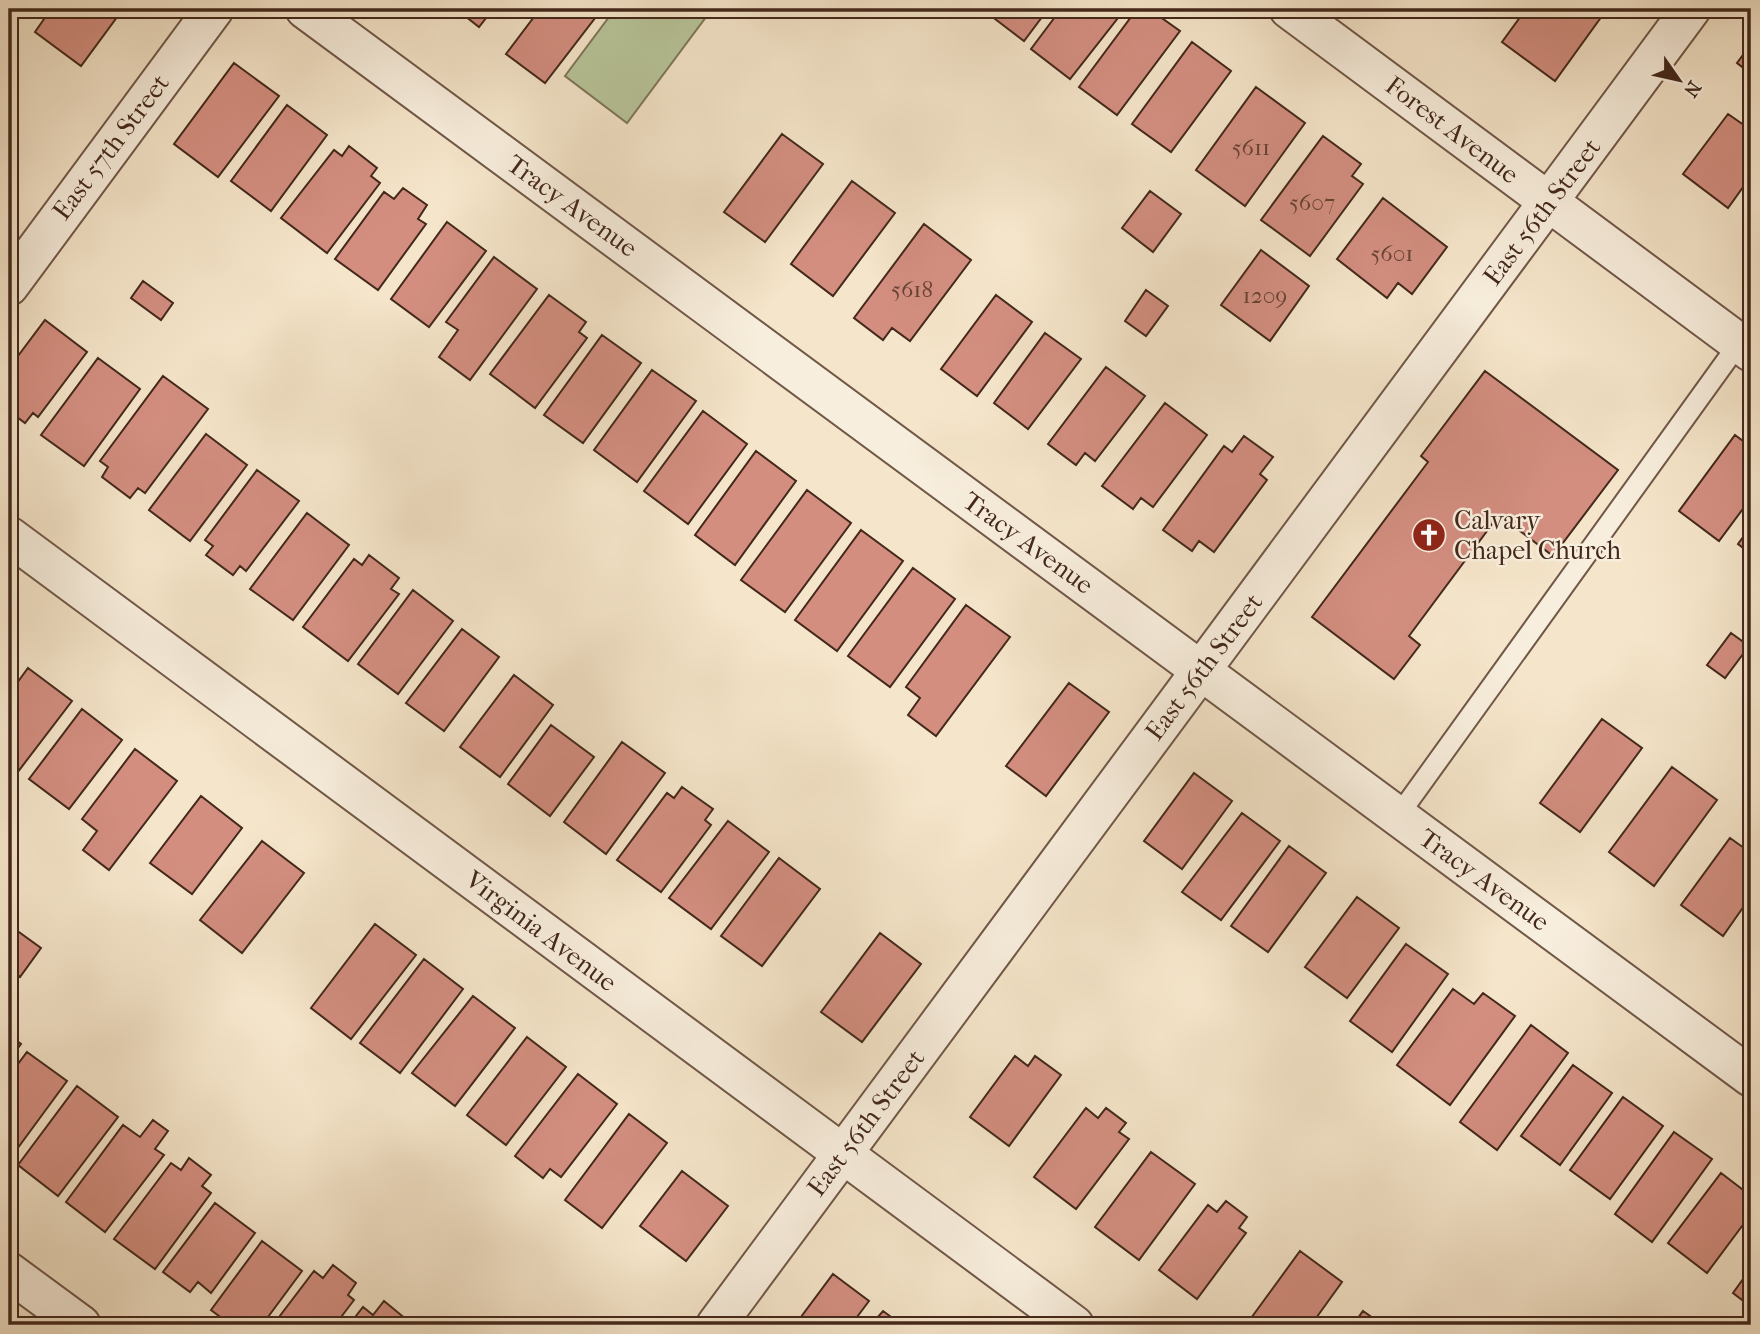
<svg xmlns="http://www.w3.org/2000/svg" width="1760" height="1334" viewBox="0 0 1760 1334" font-family="'IM FELL French Canon',serif">
  <style>
    .green { fill: #b8c59a; stroke: #7e765a; stroke-width: 2 }
    .building { fill: #d38e80; stroke: #43281b; stroke-width: 2 }
    .lines { fill: none; stroke-linecap: round; stroke-linejoin: round }
    .service-casing { stroke: #705747; stroke-width: 23 }
    .minor-casing { stroke: #705747; stroke-width: 42 }
    .service { stroke: #f8eedd; stroke-width: 19 }
    .minor { stroke: #f8eedd; stroke-width: 38 }
    .labels { text-anchor: middle; dominant-baseline: central; stroke-width: 5; stroke-linejoin: round; paint-order: stroke }
    .number-label { font-size: 23px; fill: #674234 }
    .street-label { font-size: 26px; fill: #43281b; stroke: #f8eedd }
    .poi-label { font-size: 26px; fill: #43281b; stroke: #f8eedd; text-anchor: start }
  </style>
  <rect width="100%" height="100%" fill="#f5e5ca"/>
  <filter id="stains"><feTurbulence type="fractalNoise" baseFrequency=".00286" numOctaves="4"/><feColorMatrix values="0 0 0 0 .2 0 0 0 0 .09 0 0 0 0 .02 0 0 0 .5 -.17"/></filter>
  <radialGradient id="worn" r=".72"><stop offset=".6" stop-color="#630" stop-opacity="0"/><stop offset="1" stop-color="#630" stop-opacity=".3"/></radialGradient>
  <path class="green" d="M615 9H712L627 123 565 76Z"/>
  <path class="building" d="M51 9H123L81 66 35 32Z
    M456 9H493L479 27Z
    M540 9H602L545 83 506 54Z
    M982 9H1048L1024 41Z
    M1061 9H1125L1070 79 1031 49Z
    M1137 9H1149L1180 31 1117 115 1079 87Z
    M1526 9H1607L1555 81 1502 42Z
    M1192 42 1231 71 1171 152 1132 124Z
    M1751 44V74L1737 63Z
    M234 63 279 96 218 177 174 144Z
    M1256 87 1305 123 1245 206 1196 170Z
    M287 105 327 135 271 211 231 181Z
    M1728 114 1751 130V176L1728 208 1683 174Z
    M782 134 823 164 765 242 724 212Z
    M1323 136 1361 164 1352 176 1363 184 1310 256 1261 220Z
    M349 146 377 168 371 176 380 183 327 253 281 218 334 150 342 156Z
    M852 181 895 213 833 296 791 264Z
    M403 188 427 205 418 219 426 224 378 290 335 259 384 192 394 199Z
    M1150 191 1181 214 1153 252 1122 228Z
    M1383 198 1447 247 1412 294 1398 283 1387 298 1337 259Z
    M447 222 486 251 429 327 391 299Z
    M924 224 971 260 910 341 892 328 883 340 854 318Z
    M1261 250 1309 286 1270 341 1221 305Z
    M494 257 537 289 470 380 439 357 458 330 446 322Z
    M143 281 173 303 161 320 131 298Z
    M1146 290 1168 306 1146 336 1125 321Z
    M549 295 586 322 579 332 587 338 535 408 490 374Z
    M996 295 1032 322 977 396 941 369Z
    M45 320 87 352 38 417 33 413 25 423 9 411V368Z
    M1045 333 1081 359 1028 429 994 403Z
    M602 335 641 363 583 443 544 415Z
    M98 358 140 389 84 466 41 435Z
    M1106 367 1145 396 1095 461 1085 453 1076 465 1048 444Z
    M652 370 696 401 637 482 594 450Z
    M1485 371 1618 470 1553 556 1499 515 1409 636 1420 645 1394 679 1312 617 1428 462 1421 456Z
    M163 376 208 409 145 493 138 488 130 498 102 477 108 467 100 461Z
    M1165 403 1207 435 1153 507 1141 498 1133 509 1102 486Z
    M703 411 747 444 688 524 644 491Z
    M206 434 247 465 190 541 149 510Z
    M1735 435 1751 447V498L1719 541 1679 511Z
    M1244 436 1273 457 1260 474 1267 480 1214 552 1199 541 1192 551 1163 530 1224 446 1232 452Z
    M756 451 796 481 735 565 695 535Z
    M257 470 299 501 246 571 240 566 233 575 206 555 213 546 205 540Z
    M807 490 851 523 785 612 741 580Z
    M307 513 349 545 293 620 250 589Z
    M1751 526V554L1738 544Z
    M861 530 903 561 837 651 795 620Z
    M369 555 399 578 391 589 399 594 348 661 303 627 354 559 362 565Z
    M913 568 955 599 890 687 848 656Z
    M413 590 453 621 398 694 358 664Z
    M966 605 1010 637 936 736 908 715 920 698 906 687Z
    M462 629 499 657 444 731 406 703Z
    M1731 633 1749 646 1725 678 1707 665Z
    M9 655 18 662 9 674Z
    M28 668 72 701 17 773 9 767V694Z
    M514 675 553 705 500 777 460 747Z
    M1069 683 1109 712 1046 796 1006 766Z
    M82 709 122 740 69 809 29 779Z
    M1602 719 1642 748 1580 832 1540 803Z
    M551 725 594 757 550 816 508 784Z
    M622 742 665 773 606 854 564 822Z
    M135 749 177 781 109 870 83 850 97 831 82 819Z
    M1672 767 1717 800 1654 886 1609 852Z
    M1194 773 1232 801 1182 869 1144 841Z
    M682 787 713 809 705 820 711 825 661 892 617 860 667 793 674 798Z
    M201 796 242 828 192 894 150 863Z
    M1242 813 1280 841 1221 920 1182 892Z
    M728 821 769 852 711 929 669 898Z
    M1730 838 1751 853V896L1723 936 1681 905Z
    M262 841 304 873 242 953 200 920Z
    M1289 846 1326 873 1268 952 1231 926Z
    M779 858 820 889 762 966 721 936Z
    M1357 897 1399 928 1347 998 1305 967Z
    M375 924 416 955 351 1039 311 1008Z
    M12 927 41 948 20 977 9 968V931Z
    M880 933 921 964 862 1042 821 1012Z
    M1406 944 1448 974 1392 1052 1350 1021Z
    M424 959 463 989 400 1073 360 1043Z
    M1453 989 1474 1004 1483 993 1515 1016 1450 1105 1397 1065Z
    M473 996 515 1028 455 1106 412 1073Z
    M1531 1025 1568 1053 1497 1150 1460 1122Z
    M9 1035 21 1044 9 1060Z
    M527 1037 566 1067 506 1145 467 1115Z
    M27 1052 67 1081 9 1160V1076Z
    M1015 1056 1028 1066 1035 1056 1061 1075 1009 1146 970 1117Z
    M1573 1065 1612 1093 1560 1165 1521 1136Z
    M578 1074 617 1104 561 1177 550 1169 543 1178 515 1156Z
    M77 1086 118 1117 58 1196 18 1165Z
    M1623 1097 1663 1126 1610 1199 1570 1170Z
    M1086 1108 1098 1118 1106 1108 1126 1123 1119 1132 1129 1139 1076 1209 1034 1177Z
    M629 1114 667 1143 602 1228 565 1200Z
    M153 1120 168 1131 155 1149 164 1155 105 1232 66 1202 123 1125 140 1137Z
    M1674 1132 1712 1159 1652 1242 1615 1214Z
    M1151 1152 1195 1184 1139 1260 1095 1227Z
    M189 1158 211 1175 202 1186 211 1193 155 1269 114 1239 171 1163 181 1170Z
    M682 1171 728 1206 686 1261 640 1226Z
    M1721 1173 1751 1196V1214L1707 1273 1668 1243Z
    M1226 1201 1247 1217 1239 1228 1246 1233 1197 1299 1159 1270 1208 1205 1217 1212Z
    M215 1203 255 1233 211 1293 198 1282 190 1292 163 1272Z
    M262 1241 302 1271 262 1325H231L211 1310Z
    M1300 1251 1342 1282 1311 1325H1246Z
    M333 1265 356 1283 348 1295 354 1300 335 1325H273L314 1271 323 1278Z
    M1751 1268V1307L1733 1293Z
    M833 1274 869 1301 851 1325H795Z
    M384 1301 412 1324 411 1325H349L363 1307 373 1315Z
    M883 1311 902 1325H871Z
    M1363 1311 1383 1325H1353Z"/>
  <g class="lines">
    <g class="service-casing">
      <path id="service" d="M1398 816 1739 343"/>
    </g>
    <g class="minor-casing">
      <path id="minor" d="M305 9 1751 1077
        M1289 9 1751 352
        M9 286 214 9
        M9 536 1074 1325
        M9 1272 81 1325
        M716 1325 1691 9"/>
    </g>
    <use href="#service" class="service"/>
    <use href="#minor" class="minor"/>
  </g>
  <defs>
    <g id="church-disc" transform="scale(1.75)"><circle r="9.5" fill="#8f2418" stroke="#f8eedd"/><path d="M-1.2-6h2.4v3.5h3.3v2.4h-3.3V6h-2.4V-.1h-3.3v-2.4h3.3Z" fill="#fff"/></g>
  </defs>
  <g fill-rule="evenodd">
    <use href="#church-disc" x="1429" y="535"/>
  </g>
  <g class="labels">
    <g class="number-label">
      <text x="1251" y="147">5611</text>
      <text x="1312" y="202">5607</text>
      <text x="1392" y="253">5601</text>
      <text x="912" y="289">5618</text>
      <text x="1265" y="295">1209</text>
    </g>
    <g class="street-label">
      <text transform="translate(1452 130) rotate(37)">Forest Avenue</text>
      <text transform="translate(111 147) rotate(-53)">East 57th Street</text>
      <text transform="translate(572 206) rotate(36)">Tracy Avenue</text>
      <text transform="translate(1542 212) rotate(-53)">East 56th Street</text>
      <text transform="translate(1028 543) rotate(36)">Tracy Avenue</text>
      <text transform="translate(1204 667) rotate(-53)">East 56th Street</text>
      <text transform="translate(1484 880) rotate(36)">Tracy Avenue</text>
      <text transform="translate(541 931) rotate(37)">Virginia Avenue</text>
      <text transform="translate(866 1123) rotate(-53)">East 56th Street</text>
    </g>
    <g class="poi-label">
      <text x="1454" y="520">Calvary<tspan x="1454" dy="30">Chapel Church</tspan></text>
    </g>
  </g>
  <rect width="1760" height="1334" fill="none" stroke="#f5e5ca" stroke-width="35"/>
  <rect x="10" y="10" width="1739" height="1313" fill="none" stroke="#43281b" stroke-width="3.5"/>
  <rect x="18" y="18" width="1725" height="1299" fill="none" stroke="#43281b" stroke-width="2"/>
  <g transform="translate(1679 80) rotate(124)" stroke="#f8eedd" stroke-width="5" paint-order="stroke">
  <path d="M0-5L12 26L0 18L-12 26Z" fill="#43281b"/>
  <text y="-10" font-size="19" font-weight="bold" text-anchor="middle" fill="#43281b">N</text>
  </g>
  <rect width="100%" height="100%" filter="url(#stains)"/>
  <rect width="100%" height="100%" fill="url(#worn)"/>
</svg>
